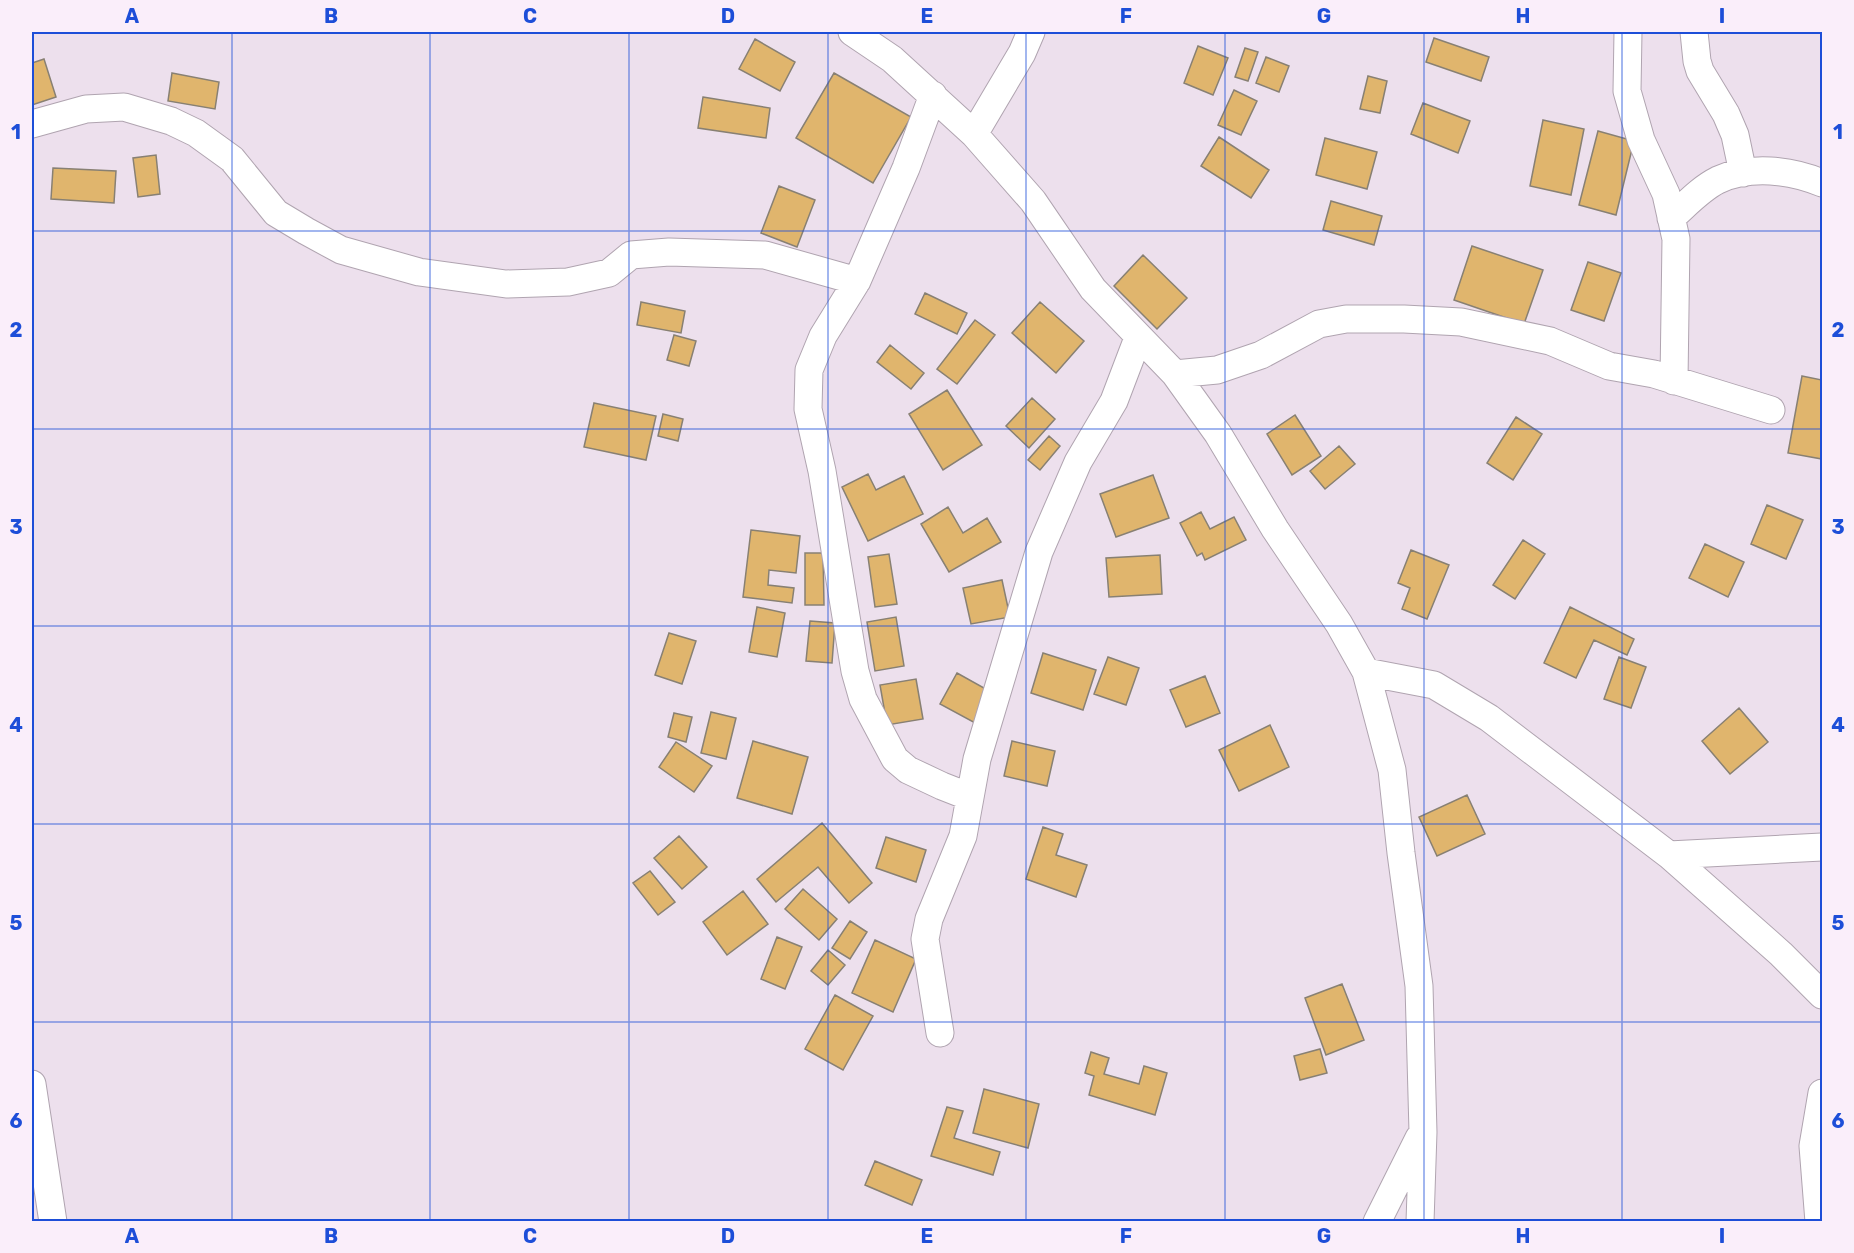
<svg xmlns="http://www.w3.org/2000/svg" width="1854" height="1253" viewBox="0 0 1854 1253" font-family="Rubik,sans-serif">
  <style>
    .building { fill: #e0b56d; stroke: #888073; stroke-width: 1.5 }
    .lines { fill: none; stroke-linecap: round; stroke-linejoin: round }
    .street-casing { stroke: #b0a4b0; stroke-width: 29 }
    .street { stroke: #fff; stroke-width: 27 }
    .grid { fill: none; stroke: #1d4ed8; stroke-width: 1.5; stroke-opacity: 0.55 }
    .neatline { fill: none; stroke: #1d4ed8; stroke-width: 2 }
    .grid-label { font-size: 20px; text-anchor: middle; font-weight: bold; fill: #1d4ed8 }
  </style>
  <rect width="100%" height="100%" fill="#ede0ed"/>
  <path class="building" d="M1434 38 1489 57 1481 81 1426 62Z
    M755 39 795 62 780 91 739 69Z
    M1198 46 1228 58 1213 95 1184 83Z
    M1245 48 1258 52 1248 81 1235 77Z
    M1266 57 1289 66 1279 92 1256 83Z
    M44 59 56 97 32 105V63Z
    M172 73 219 82 215 109 168 101Z
    M834 73 911 117 873 183 796 138Z
    M1368 76 1387 81 1380 113 1360 109Z
    M1234 90 1257 101 1241 135 1218 125Z
    M703 97 770 108 766 138 698 128Z
    M1423 103 1470 121 1458 153 1411 134Z
    M1543 120 1584 129 1571 195 1530 186Z
    M1598 131 1634 141 1616 215 1579 205Z
    M1219 137 1269 170 1251 198 1201 166Z
    M1325 138 1377 152 1367 189 1316 175Z
    M156 155 160 194 138 197 133 158Z
    M53 168 116 171 114 203 51 199Z
    M779 186 815 200 797 247 761 233Z
    M1331 201 1382 216 1374 245 1323 230Z
    M1472 246 1543 270 1524 324 1454 300Z
    M1143 255 1187 298 1157 329 1114 286Z
    M1588 262 1621 273 1604 321 1571 310Z
    M925 293 967 313 957 334 915 314Z
    M641 302 685 311 681 333 637 325Z
    M1040 302 1084 341 1056 373 1012 333Z
    M975 320 995 335 957 384 937 369Z
    M674 335 696 341 689 366 667 360Z
    M890 345 924 373 911 389 877 362Z
    M1802 376 1822 380V459L1788 453Z
    M947 390 982 445 943 470 909 414Z
    M1032 398 1055 419 1029 448 1006 426Z
    M594 403 656 416 646 460 584 447Z
    M663 414 683 419 678 441 658 436Z
    M1295 415 1321 456 1292 475 1267 434Z
    M1516 417 1542 434 1513 480 1487 463Z
    M1049 436 1060 446 1040 470 1028 460Z
    M1339 446 1355 464 1325 489 1310 471Z
    M868 474 876 490 904 476 923 514 868 541 842 487Z
    M1153 475 1169 518 1116 537 1100 494Z
    M1767 505 1803 520 1786 559 1751 544Z
    M948 507 963 533 987 518 1001 542 949 572 921 524Z
    M1201 512 1210 529 1234 517 1246 540 1205 560 1202 553 1197 556 1180 523Z
    M751 530 800 536 796 573 769 570 768 585 794 588 792 603 743 597Z
    M1523 540 1545 554 1515 599 1493 585Z
    M1705 544 1744 562 1728 597 1689 578Z
    M1411 550 1449 565 1427 619 1402 609 1410 588 1398 583Z
    M805 553H823L824 605H805Z
    M889 554 897 604 875 607 868 557Z
    M1160 555 1162 594 1109 597 1106 558Z
    M1002 580 1010 617 971 624 963 588Z
    M757 607 785 613 777 657 749 652Z
    M1570 607 1634 639 1627 655 1594 640 1576 678 1544 663Z
    M896 617 904 666 875 671 867 622Z
    M810 621 835 623 832 663 806 661Z
    M669 633 696 641 682 684 655 675Z
    M1043 653 1096 670 1083 710 1031 693Z
    M1108 657 1139 668 1126 705 1094 694Z
    M1619 657 1646 667 1631 708 1604 699Z
    M957 673 993 693 977 724 940 704Z
    M1205 676 1220 713 1186 727 1170 690Z
    M916 679 923 719 887 725 880 685Z
    M1739 708 1768 742 1730 774 1702 741Z
    M711 712 736 718 726 759 701 753Z
    M674 713 692 717 686 742 668 737Z
    M1270 725 1289 767 1239 791 1219 750Z
    M753 741 808 757 792 814 737 798Z
    M1012 741 1055 751 1047 786 1004 776Z
    M676 742 712 766 694 792 659 767Z
    M1467 795 1485 834 1437 856 1419 817Z
    M822 823 872 883 849 903 818 867 776 902 757 879Z
    M1043 827 1063 834 1056 855 1087 865 1076 897 1026 879Z
    M679 836 707 867 682 889 654 858Z
    M886 837 926 850 916 882 876 868Z
    M650 871 675 902 658 915 633 883Z
    M803 889 837 919 819 940 785 909Z
    M743 891 768 924 727 955 703 922Z
    M850 921 867 932 850 959 832 948Z
    M777 937 802 947 785 989 761 979Z
    M875 940 916 959 893 1012 852 993Z
    M828 950 845 965 828 985 811 971Z
    M1342 984 1364 1040 1326 1055 1305 998Z
    M835 995 873 1016 843 1070 805 1049Z
    M1320 1049 1327 1073 1300 1080 1294 1056Z
    M1091 1052 1109 1058 1104 1074 1139 1084 1144 1066 1167 1073 1155 1115 1089 1095 1094 1076 1085 1073Z
    M984 1089 1039 1104 1028 1148 973 1133Z
    M947 1107 963 1111 954 1138 1000 1152 993 1175 931 1156Z
    M875 1161 922 1180 912 1205 865 1185Z"/>
  <g class="lines">
    <g class="street-casing">
      <path id="street" d="M852 32 892 59 974 134 1033 201 1093 289 1175 374 1218 434 1275 529 1339 624 1366 672 1392 770 1401 853 1419 986 1423 1132 1420 1222
        M1628 32 1627 91 1641 140 1666 194 1676 239 1674 381
        M1694 32 1697 61 1700 71 1726 114 1735 135 1743 173
        M933 95 906 168 857 281 823 336 809 370 808 409 822 471 855 671 863 699 895 759 908 770 942 786 970 797
        M32 124 86 109 124 107 171 121 196 133 232 159 276 213 306 231 341 250 419 272 506 284 568 282 609 273 631 255 669 252 765 255 857 281
        M974 134 1022 53 1031 32
        M1671 218C1686 205 1700 189 1718 180 1750 165 1791 170 1822 183
        M1175 374 1217 370 1261 355 1319 324 1346 319H1404L1461 322 1550 341 1609 366 1654 374 1771 410
        M1366 672 1434 685 1489 718 1669 855 1781 954 1822 995
        M1669 855 1822 847
        M940 1033 925 939 929 919 963 836 977 759 1039 552 1078 462 1114 401 1138 338
        M32 1084 53 1222
        M1377 1222 1419 1138
        M1819 1222 1813 1146 1822 1093"/>
    </g>
    <use href="#street" class="street"/>
  </g>
  <path class="grid" d="M232 32V1222M430 32V1222M629 32V1222M828 32V1222M1026 32V1222M1225 32V1222M1424 32V1222M1622 32V1222M32 231H1822M32 429H1822M32 626H1822M32 824H1822M32 1022H1822"/>
  <rect width="1854" height="1253" fill="none" stroke="#faeefa" stroke-width="66"/>
  <rect x="33" y="33" width="1788" height="1187" class="neatline"/>
  <g class="grid-label">
    <text x="132" y="23">A</text>
    <text x="331" y="23">B</text>
    <text x="530" y="23">C</text>
    <text x="728" y="23">D</text>
    <text x="927" y="23">E</text>
    <text x="1126" y="23">F</text>
    <text x="1324" y="23">G</text>
    <text x="1523" y="23">H</text>
    <text x="1722" y="23">I</text>
    <text x="16" y="139">1</text>
    <text x="1838" y="139">1</text>
    <text x="16" y="337">2</text>
    <text x="1838" y="337">2</text>
    <text x="16" y="534">3</text>
    <text x="1838" y="534">3</text>
    <text x="16" y="732">4</text>
    <text x="1838" y="732">4</text>
    <text x="16" y="930">5</text>
    <text x="1838" y="930">5</text>
    <text x="16" y="1128">6</text>
    <text x="1838" y="1128">6</text>
    <text x="132" y="1243">A</text>
    <text x="331" y="1243">B</text>
    <text x="530" y="1243">C</text>
    <text x="728" y="1243">D</text>
    <text x="927" y="1243">E</text>
    <text x="1126" y="1243">F</text>
    <text x="1324" y="1243">G</text>
    <text x="1523" y="1243">H</text>
    <text x="1722" y="1243">I</text>
  </g>
</svg>
